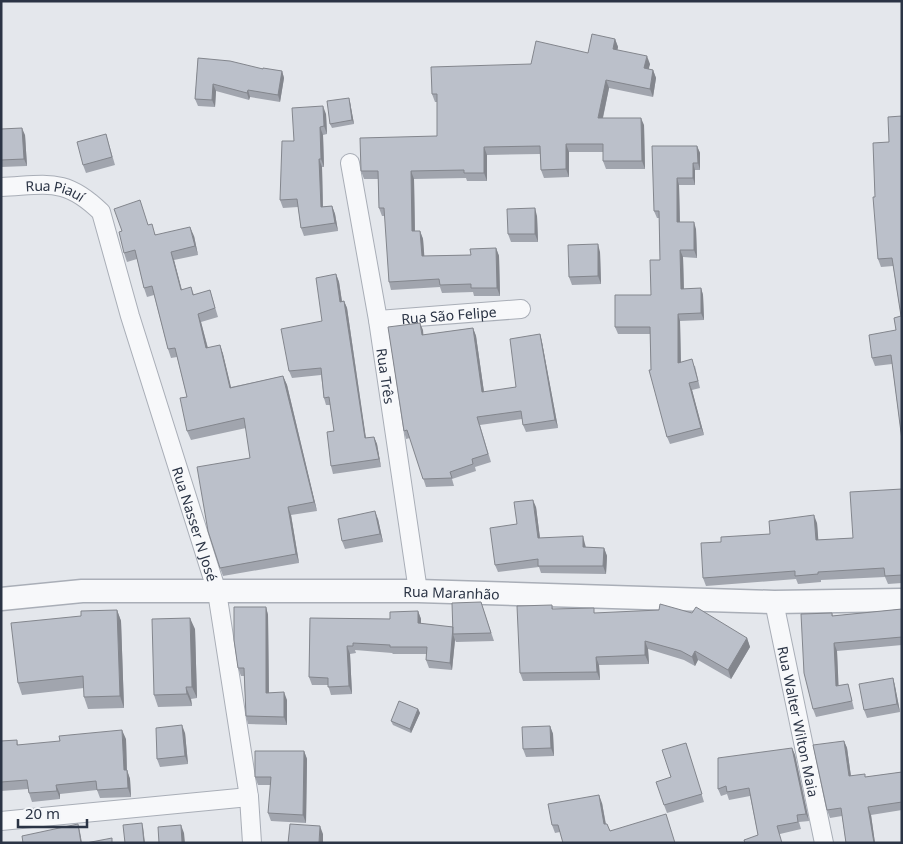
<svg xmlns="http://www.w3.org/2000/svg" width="903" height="844" viewBox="0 0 903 844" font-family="'Noto Sans',sans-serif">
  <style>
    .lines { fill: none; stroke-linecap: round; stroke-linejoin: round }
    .minor-casing { stroke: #a9aeb7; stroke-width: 20 }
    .tertiary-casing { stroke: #a9aeb7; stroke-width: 25 }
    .minor { stroke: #f7f8fa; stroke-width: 18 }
    .tertiary { stroke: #f7f8fa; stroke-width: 22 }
    .wall { fill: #a1a5ae }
    .shaded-wall { fill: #83868d }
    .building { fill: #bbc0ca; stroke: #83868d }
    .labels { text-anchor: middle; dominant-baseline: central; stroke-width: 5; stroke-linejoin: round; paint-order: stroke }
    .street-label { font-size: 14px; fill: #2b3445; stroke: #f4f6f9 }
  </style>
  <rect width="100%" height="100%" fill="#e4e7ec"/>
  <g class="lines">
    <g class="minor-casing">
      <g id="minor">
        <path id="s1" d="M350 163 378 320 418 591"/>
        <path id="s2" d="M1 187C48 185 65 177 101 212L130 316 217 592 249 797 252 843"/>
        <path id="s3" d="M378 320 521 309"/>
        <path id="s4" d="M774 602 824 843"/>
        <path d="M1 821 249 797"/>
      </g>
    </g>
    <g class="tertiary-casing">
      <g id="tertiary">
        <path id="s5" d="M1 599 82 591H418L774 602 902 600"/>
      </g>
    </g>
    <use href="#minor" class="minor"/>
    <use href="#tertiary" class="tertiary"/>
  </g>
  <path class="wall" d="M615 39 618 47 617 50 650 64 648 69 653 70 656 78 653 97 609 88 603 118 644 125 645 169H606L603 161V152H569V177L544 178 541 170 540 154 487 155V181H467L466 178 414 179 415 231H420L423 239 424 256 471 255 496 248 499 256 500 296H474L473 292 442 293 440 287 391 290 389 282 385 216H382L379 208 378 179H364L361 171 437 136V102H435L432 94 531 64 588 53Z
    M198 58 263 69 282 71 284 78 280 102 250 97 249 100 216 91 215 107 198 106 195 99Z
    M350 102 354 124 332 128 330 124Z
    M326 114 327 134 323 135 324 167H322L323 207 332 206 335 214 338 231 304 236 301 228 298 207 283 208 280 200 294 141Z
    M902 116V440L892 364 875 366 872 358 896 330 901 316 893 266 881 267 878 259 875 197 889 142Z
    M1 129 25 135 27 166 1 167Z
    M106 134 115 165 86 173 83 165Z
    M697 146 700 153V170H695V185H679L680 222 696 229 697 258 683 257 684 289 701 288 703 295 704 320 680 321 681 362 695 366 700 388 692 390 704 435 670 444 667 437 651 370 650 334H618L615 327 651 295 660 260 659 218H657L654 211Z
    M537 216 538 242H511L508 234Z
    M148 225 156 235 194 236 198 255 174 260 182 290 191 287 194 295 210 290 218 317 201 322 208 348 220 345 223 354 231 387 283 376 287 385 317 511 291 515 299 563 223 576 220 568 250 458 246 428 191 440 187 431V397L177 357 171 358 168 349 154 295 147 297 144 288 137 259 127 262 124 253Z
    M600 252 601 284 572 285 569 277Z
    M336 274 339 282 342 301H344L347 308 366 438 374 437 377 444 381 467 333 474 331 466 334 431 330 405H326L324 398 321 375 292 378 289 371 322 321Z
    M473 328 476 336 484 392 516 387 540 334 542 342 558 428 526 432 523 425 522 419 480 425 491 462 475 467 476 471 452 479 454 486 426 487 410 438 406 439 404 431 423 330V335Z
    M902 489V583L888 584 885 577 821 580V582L798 584 796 579 706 586 703 578 721 542 770 534 817 523 818 540 853 538Z
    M536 507 540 538 585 544 586 547 604 548 607 556 606 574 541 573 539 567 498 572 495 565 517 524Z
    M378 519 383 542 345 549 342 541Z
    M481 602 494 641 456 642 455 640 452 670 429 668 426 660 427 654H393L392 653 355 650 356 653 350 654 352 694 331 695 328 685H312L309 677 310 618 390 619 418 611 421 619V624L453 627Z
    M552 605 553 609 596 613 747 638 750 647 731 679 698 660 695 666 684 660 648 649 649 664 599 665 600 680 523 681 520 673Z
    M266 607 268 615 269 693 287 700V725L248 724 246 716 244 676H241L238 668Z
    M902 609V645L837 651 838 686 848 684 850 692 854 709 816 717 813 709 832 613 833 616Z
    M117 610 121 621 124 708 88 709 84 697V688L22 695 18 683 81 616Z
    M195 629 197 698 191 699 192 706 158 707 154 695Z
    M893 678 895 686 900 712 867 718 864 710Z
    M418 709 420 713 411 733 393 725 391 721Z
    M550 726 553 734 554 756 526 757 523 749Z
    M185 733 188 764 160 767 157 759Z
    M126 739 127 770 130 779 131 797 100 798 97 790 60 794V799L32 802 29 793 28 789 1 791V741L17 740 18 745Z
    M844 741 847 748 851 776 866 777 902 772V810L871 815 875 843H846L842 816 830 818 827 810Z
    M686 743 704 802 667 813 664 805Z
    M792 748 795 755 809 821 799 822 801 829 780 834 758 835 750 796 729 800 727 794 721 796 718 789Z
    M304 751 307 759 306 823 271 821 268 813 271 785H258L255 777Z
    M602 803 606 824 610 831 676 843 560 832 555 833 552 825Z"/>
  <path class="shaded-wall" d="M615 39 618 47 616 57 613 49Z
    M647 56 650 64 647 76 644 68Z
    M653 70 656 78 653 97 650 89Z
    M282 71 284 78 280 102 278 95Z
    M606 80 609 88 601 126 598 118Z
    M213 84 216 91 215 107 212 100Z
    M248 90 250 97 249 100 247 93Z
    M349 98 350 102 354 124 352 120Z
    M323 106 326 114 327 134 324 126Z
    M641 118 644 125 645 169 642 161Z
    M320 127 323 135 324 167 321 159Z
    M22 128 25 135 27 166 24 159Z
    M566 144 569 152V177L566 169Z
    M697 146 700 153V170L698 163Z
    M484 147 487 155V181L484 173Z
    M319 159 322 167 323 215 321 207Z
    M693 163 695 170V185L693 178Z
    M411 171 414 179 415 239 412 231Z
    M677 178 679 185 680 229 677 222Z
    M332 206 335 214 338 231 335 223Z
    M535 208 537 216 538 242 535 234Z
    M694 222 696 229 697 258 694 250Z
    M190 227 194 236 198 255 195 246Z
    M420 231 423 239 425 264 422 256Z
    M598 244 600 252 601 284 598 276Z
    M496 248 499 256 500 296 497 288Z
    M680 250 683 257 684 296 681 289Z
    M171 252 174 260 184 299 181 290Z
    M336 274 339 282 343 309 340 302Z
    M701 288 703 295 704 320 701 313Z
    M344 301 347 308 367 446 365 438Z
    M198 314 201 322 210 357 206 348Z
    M678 314 680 321 681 370 678 363Z
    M420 323 423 330 424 342 422 335Z
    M473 328 476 336 485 399 482 392Z
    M540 334 542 342 558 428 555 420Z
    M220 345 223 354 233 396 230 388Z
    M283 376 287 385 317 511 314 502Z
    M689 383 692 390 704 435 701 428Z
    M374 437 377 444 381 467 379 459Z
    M533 500 536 507 541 546 538 538Z
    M288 507 291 515 299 563 296 554Z
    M375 511 378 519 383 542 380 534Z
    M814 515 817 523 819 548 816 540Z
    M583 536 585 544 586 554 583 547Z
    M604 548 607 556 606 574 603 566Z
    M266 607 268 615 269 701 266 693Z
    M117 610 121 621 124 708 120 696Z
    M418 611 421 619V631L418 623Z
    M190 618 195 629 197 698 192 687Z
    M453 627V634L455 640 452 670 450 663Z
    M747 638 750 647 731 679 728 670Z
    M645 641 648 649 649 664 645 655Z
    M834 643 837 651 839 694 836 686Z
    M347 646 350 654 352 694 349 686Z
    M695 651 698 660 695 666 692 657Z
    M596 657 599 665 600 680 597 672Z
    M893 678 895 686 900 712 897 704Z
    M186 687 191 699 192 706 187 694Z
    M284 692 287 700V725L284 717Z
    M418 709 420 713 411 733 410 729Z
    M182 725 185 733 188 764 185 756Z
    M550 726 553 734 554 756 551 748Z
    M122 730 126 739 127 779 124 770Z
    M844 741 847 748 852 784 849 776Z
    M792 748 795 755 809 821 806 814Z
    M304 751 307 759 306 823 303 815Z
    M127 770 130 779 131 797 128 788Z
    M56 785 60 794V799L57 791Z
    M599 795 602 803 607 832 604 824Z
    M868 807 871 815 875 843H874Z
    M142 823 143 827 145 843H144Z
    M78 824 80 832 82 843H81Z
    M181 825 184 833 185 843H182Z
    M320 826 323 834V843H319Z"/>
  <path class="building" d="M592 34 615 39 613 49 647 56 644 68 653 70 650 89 606 80 598 118H641L642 161H603V144H566V169L541 170 540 146 484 147V173H464V170L411 171 412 231H420L422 256 471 255 470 249 496 248 497 288H471V284L440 285 439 279 389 282 384 208H379L378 171H361L360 138 437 136V94H432L431 67 531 64 536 41 588 53Z
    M198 58 230 61 263 69V68L282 71 278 95 248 90 247 93 213 84 212 100 195 99Z
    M349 98 352 120 330 124 327 101Z
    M323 106 324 126 320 127 321 159H319L321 207 332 206 335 223 301 228 297 199 280 200 282 141H294L292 108Z
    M902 116V440L891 355 872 358 869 335 896 330 894 318 901 316 892 258 878 259 873 197H875L873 143 889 142 888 117Z
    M22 128 24 159 1 160V129Z
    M106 134 112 157 83 165 77 142Z
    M652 146H697L698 163H693V178H677V222H694V250H680L681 289 701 288V313L678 314V363L692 359 698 381 689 383 701 428 667 437 649 370H651L650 327H615V295H651L650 260H660L659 211H654Z
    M140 200 148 225 152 224 155 235 190 227 195 246 171 252 181 290 191 287 193 295 210 290 215 308 198 314 206 348 220 345 230 388 283 376 314 502 288 507 296 554 220 568 208 531 197 467 250 458 244 418 187 431 180 398 187 397 175 348 168 349 152 286 144 288 135 250 124 253 119 232 122 231 114 209Z
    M535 208V234H508L507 209Z
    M598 244V276L569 277 568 245Z
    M336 274 340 302 344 301 365 438 374 437 379 459 331 466 327 432 334 431 329 397 324 398 321 368 289 371 281 329 322 321 316 278Z
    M420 323 422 335 473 328 482 392 516 387 510 339 540 334 555 420 523 425 521 411 477 417 488 454 472 459 473 464 450 472 452 478 423 479 407 430 404 431 388 327Z
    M902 489V575L885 576 884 568 818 572V574L795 576V571L703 578 701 543 721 542V537L770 534 769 521 814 515 816 540 853 538 850 492Z
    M533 500 538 538 583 536V547L604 548 603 566H538V559L495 565 490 528 517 524 514 502Z
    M375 511 380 534 342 541 338 519Z
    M481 602 491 633 453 634 452 603Z
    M660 604 692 613 696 607 747 638 728 670 695 651 692 657 681 651 645 641V655L596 657 597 672 520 673 517 606 552 605V609L594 608V613L659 610Z
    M234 607H266V693L284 692V717L246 716 244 668H238L234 640Z
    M902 609V637L834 643 836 686 848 684 852 701 813 709 804 673 801 614 832 613V616Z
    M117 610 120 696 84 697 83 676 18 683 11 623 81 616V611Z
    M418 611V623L453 627 450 663 426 660 427 647H390V645L353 643V646H347L349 686 328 687V678L309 677 310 618 390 619V612Z
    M190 618 192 687H186L187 694 154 695 152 619Z
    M893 678 897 704 864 710 859 684Z
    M399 701 418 709 410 729 391 721Z
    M182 725 185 756 157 759 156 728Z
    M550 726 551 748 523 749 522 727Z
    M122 730 124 770H127L128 788 97 790 96 781 56 785 57 791 29 793 27 780 1 782V741L17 740V745L60 741 59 736Z
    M844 741 849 776 865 774V777L902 772V802L868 807 874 843H846L841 808 827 810 813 745Z
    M686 743 702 794 664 805 656 782 671 777 662 750Z
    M792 748 806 814 797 815 798 822 777 826 782 843H745L744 840 758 835 749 788 727 792 726 786 718 789V758Z
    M255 751H304L303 815 268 813 271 777H255Z
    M599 795 604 824H607L610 831 666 814 675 843H563L558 825H552L548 804Z
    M142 823 144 843H125L123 825Z
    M78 824 81 843H23L22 836Z
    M290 824 320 826 319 843H288Z
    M181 825 182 843H159L158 827Z
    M112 838V843H86Z"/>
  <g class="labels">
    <g class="street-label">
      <text stroke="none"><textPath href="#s2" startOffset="55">Rua Piauí</textPath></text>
      <text stroke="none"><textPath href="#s3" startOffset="71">Rua São Felipe</textPath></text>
      <text stroke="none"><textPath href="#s1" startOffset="216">Rua Três</textPath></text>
      <text stroke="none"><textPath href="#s2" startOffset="434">Rua Nasser N José</textPath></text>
      <text stroke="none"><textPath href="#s5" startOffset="451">Rua Maranhão</textPath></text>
      <text stroke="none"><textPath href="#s4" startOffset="122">Rua Walter Wilton Maia</textPath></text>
    </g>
  </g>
  <rect width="903" height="844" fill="none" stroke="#2b3445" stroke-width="5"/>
  <path d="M18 819v8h69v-8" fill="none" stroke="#2b3445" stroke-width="2.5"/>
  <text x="25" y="819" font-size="15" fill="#2b3445" stroke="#f4f6f9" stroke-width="4" paint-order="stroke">20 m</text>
</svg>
